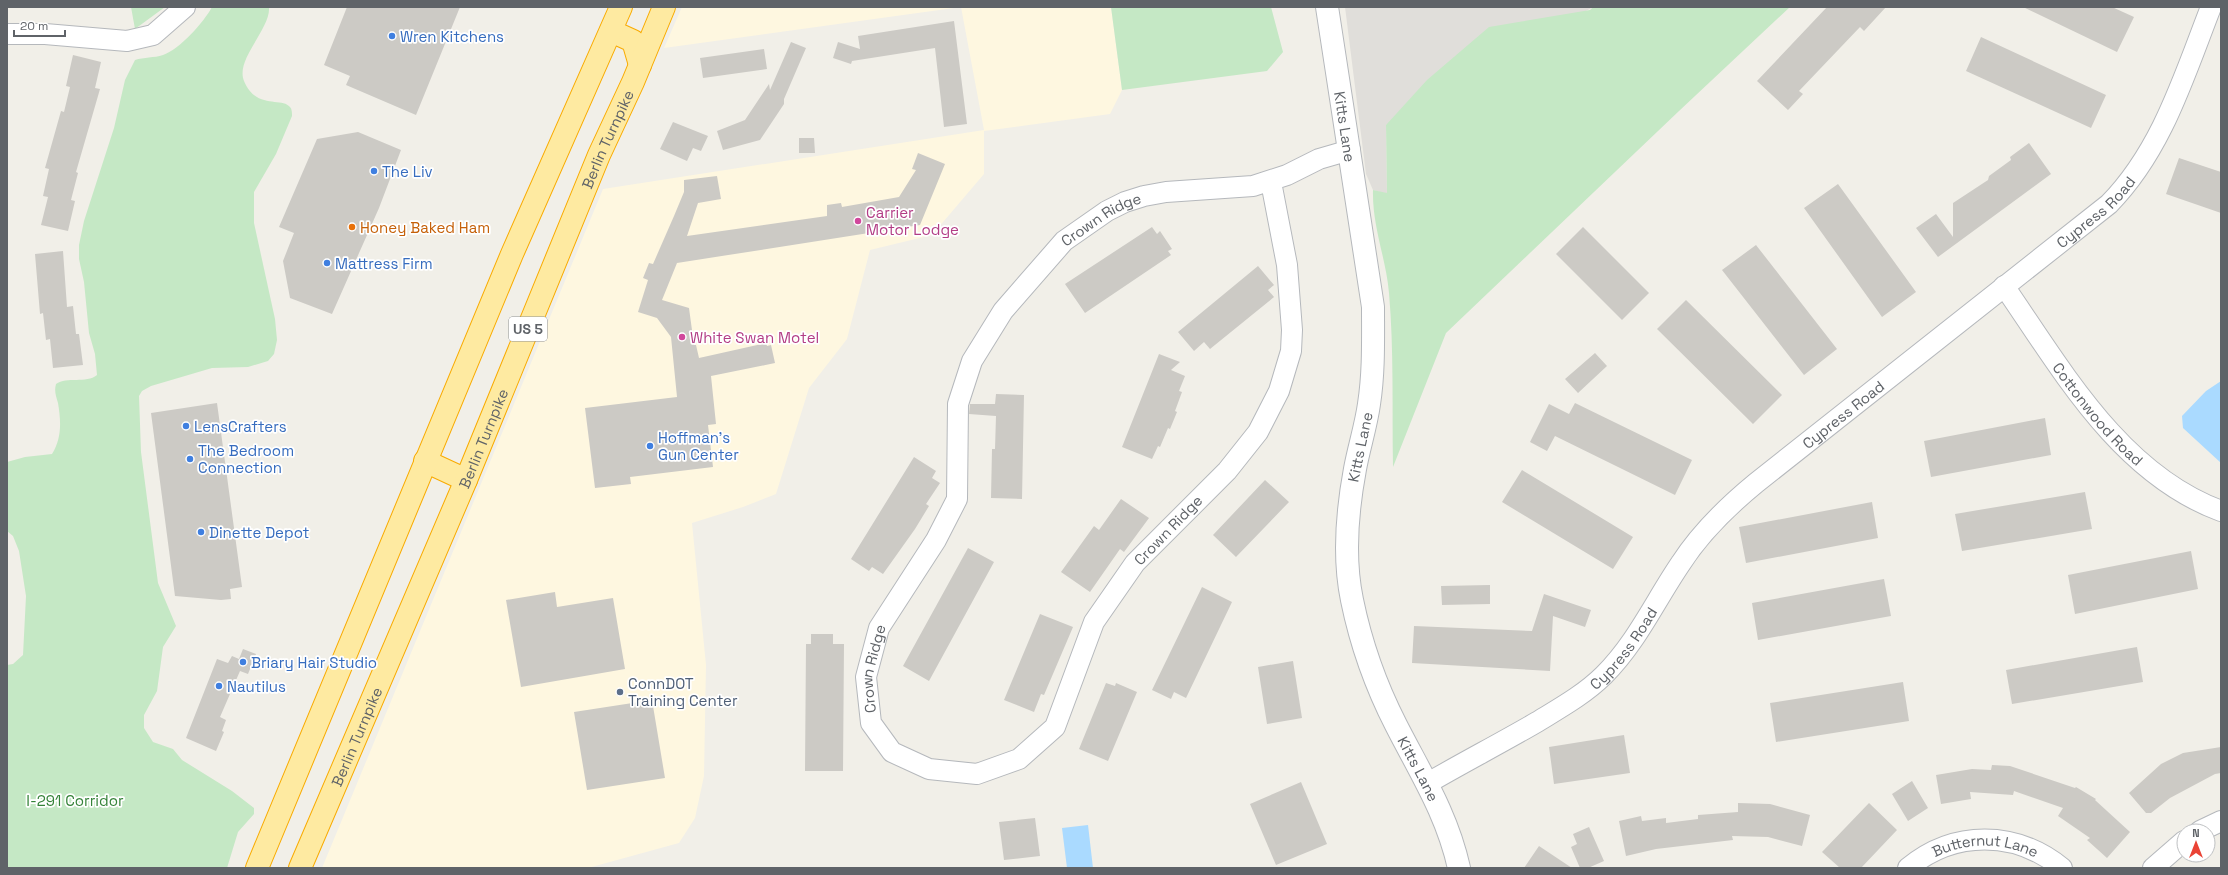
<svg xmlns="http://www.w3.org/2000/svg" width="2228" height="875" viewBox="0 0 2228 875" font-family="'Space Grotesk',sans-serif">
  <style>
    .commercial { fill: #fef7e0 }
    .industrial { fill: #e0deda }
    .green { fill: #c5e8c5 }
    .water { fill: #aadaff }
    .building { fill: #cccac5 }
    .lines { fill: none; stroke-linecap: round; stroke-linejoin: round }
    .minor-casing { stroke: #b5b8bc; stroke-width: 22 }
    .tertiary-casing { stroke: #b5b8bc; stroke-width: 24 }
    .trunk-casing { stroke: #f9ab00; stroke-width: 24 }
    .minor { stroke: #fff; stroke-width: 20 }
    .tertiary { stroke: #fff; stroke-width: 22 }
    .trunk { stroke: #feeaa1; stroke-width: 22 }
    .shop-dot { fill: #3f7fe0; stroke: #fff; stroke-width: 1.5 }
    .hotel-dot { fill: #d1479c; stroke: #fff; stroke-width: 1.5 }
    .food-dot { fill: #e8710a; stroke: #fff; stroke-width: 1.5 }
    .service-dot { fill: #5c6f8a; stroke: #fff; stroke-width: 1.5 }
    .labels { text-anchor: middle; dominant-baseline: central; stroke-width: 3.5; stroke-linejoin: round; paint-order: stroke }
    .shield { fill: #fff; stroke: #8f9295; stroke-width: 1 }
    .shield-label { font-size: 14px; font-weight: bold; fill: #5f6368 }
    .shop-label { font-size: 15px; fill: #366cbe; stroke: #fff; text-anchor: start }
    .street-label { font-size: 15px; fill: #5f6368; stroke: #fff }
    .hotel-label { font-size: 15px; fill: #b23c85; stroke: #fff; text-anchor: start }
    .food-label { font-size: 15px; fill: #c56008; stroke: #fff; text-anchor: start }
    .service-label { font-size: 15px; fill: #4e5e75; stroke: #fff; text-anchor: start }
    .park-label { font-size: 15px; fill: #348238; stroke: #fff }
  </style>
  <rect width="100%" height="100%" fill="#f1efe8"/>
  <path class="commercial" d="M682 7H1111L1122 90 1110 114 984 131V174L932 235 870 250 847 339 809 388 776 494 743 507 692 523 706 665 704 776 695 818 679 843 588 868H322L603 189 984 130 961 7 664 48Z"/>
  <path class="industrial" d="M1345 7H1593L1386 125 1387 194 1373 190 1366 174Z"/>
  <path class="green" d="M131 7H165L135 29Z
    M212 7H269C271 29 235 59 244 81 256 110 282 97 290 107 292 109 292 113 292 116L276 154 254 192V223L275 319 277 340 274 354 268 361 248 367 212 368 151 386 142 391 139 396 141 452 158 583 176 626 163 647 157 691 144 715V728L153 742 173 749 182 760 232 791 254 808V814L238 832 227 868H7V665L13 664 23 655 26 596 19 551 13 536 7 531V462L25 457 52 454C62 438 61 421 58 403 56 396 54 391 56 384 67 376 86 384 97 375L95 354 89 333 84 282 79 259V245L84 221 114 128 125 80 135 60C144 57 154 58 163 55 179 50 204 22 212 7Z
    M1111 7H1271L1283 52 1267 71 1122 90Z
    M1593 7H1790L1679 111 1446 333 1393 467C1392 409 1394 350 1389 293 1386 258 1372 226 1373 190L1387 193 1386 125 1427 80 1489 27 1590 10Z"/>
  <path class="water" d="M2221 381V463L2183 428 2182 416 2206 391Z
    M1088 825 1093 868H1067L1062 828Z"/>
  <path class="building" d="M347 7H460L416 115 346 85 350 76 324 65Z
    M1827 7H1886L1864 31 1860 27 1799 91 1803 94 1788 110 1757 81Z
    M2023 7H2112L2134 17 2117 52Z
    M954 21 967 124 944 127 935 48 852 61 851 64 833 58 838 42 860 49 858 36Z
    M1981 37 2106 95 2091 128 1966 71Z
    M791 42 806 48 784 99V104L760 140 723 150 717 131 745 120 769 84 770 90Z
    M764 49 767 69 703 78 700 58Z
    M73 55 101 62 95 88 100 89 76 172 78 173 71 200 75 201 68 231 41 225 48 197 43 196 49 169 45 168 61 111 64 112 70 87 66 86Z
    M673 122 708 136 701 151 693 148 687 161 660 149Z
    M358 132 401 150 379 208 332 314 290 298 283 261 294 233 279 227 317 139Z
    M799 138H814L815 153H799Z
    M2029 143 2051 174 1938 257 1916 228 1936 214 1953 237V203L1988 180 1989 176 2011 160 2010 157Z
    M918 153 945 164 920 225 677 263 662 300 689 308 694 345H696L699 358 766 343 767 346 771 345 775 363 711 376 716 424 708 425 713 467 630 477 631 484 595 488 585 408 677 397 671 337 657 318 638 312 648 280 643 278 649 263 653 264 674 216 684 192V180L717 176 721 199 698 203 687 236 827 216V205L841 203 842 207 899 197 916 170 912 169Z
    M2179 158 2221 172V213L2166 194Z
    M1838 184 1916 292 1882 317 1804 208Z
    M1152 227 1157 234 1160 231 1172 249 1168 251 1171 255 1085 313 1065 284Z
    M1583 227 1649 293 1622 320 1556 254Z
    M1756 245 1837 349 1804 375 1722 270Z
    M63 251 67 307 73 306 76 334H79L83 365 53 368 50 339 46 340 43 313 40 314 35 254Z
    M1258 266 1274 285 1268 290 1274 297 1210 349 1204 342 1194 351 1178 332Z
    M1686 300 1782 395 1753 424 1657 329Z
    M1595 353 1607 366 1578 393 1565 379Z
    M1159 354 1180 362 1171 370 1185 376 1179 391 1182 392 1175 411 1177 412 1170 429 1168 428 1160 447 1158 446 1152 459 1122 447Z
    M996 394 1024 395 1022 499 991 498 992 449H995L996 416 969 414 970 404H995Z
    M217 403 242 587 230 589 231 599 221 600 175 596 151 413Z
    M1575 403 1692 460 1675 495 1555 436 1547 451 1530 442 1549 404 1569 414Z
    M2045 418 2051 455 1931 477 1924 441Z
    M914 457 936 471 932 478 940 483 926 504 929 506 915 529 883 574 872 567 869 571 851 559Z
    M1522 470 1633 537 1613 569 1502 502Z
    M1265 480 1289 502 1236 557 1213 535Z
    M2085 492 2092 529 1962 551 1955 514Z
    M1121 499 1149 518 1124 552 1120 549 1090 592 1061 572 1094 526 1099 530Z
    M1872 502 1878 538 1746 563 1739 527Z
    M968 548 994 562 929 681 903 666Z
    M2191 551 2198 589 2075 614 2068 575Z
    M1884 579 1891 616 1758 640 1752 603Z
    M1490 585V604L1442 605 1441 586Z
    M1202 587 1232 602 1186 698 1174 692 1171 699 1152 690Z
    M555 592 557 607 613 598 625 669 521 687 506 600Z
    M1544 594 1591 610 1585 627 1553 616 1550 671 1412 663 1414 626 1532 631Z
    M1040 614 1073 627 1044 695 1041 694 1034 712 1004 700Z
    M811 634H833V644H844L843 771H805L806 644H811Z
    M2137 647 2143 682 2012 704 2006 670Z
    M243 649 256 654 248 674 240 671 220 717 226 720 222 731 224 732 216 751 186 738 217 659 228 663 232 656 239 659Z
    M1293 661 1302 718 1267 724 1258 667Z
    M1903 682 1909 721 1776 742 1770 703Z
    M1106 683 1115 686 1116 683 1137 692 1108 761 1079 749Z
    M652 700 665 778 587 790 574 712Z
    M1624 735 1630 773 1554 784 1549 747Z
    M2221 747V773L2215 774 2170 798 2151 813H2146L2129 793 2161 764 2183 753Z
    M1992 765 2010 766 2075 788 2076 787 2096 799 2095 800 2130 832 2107 858 2087 840 2090 838 2058 816 2063 808 2014 791 2013 795 1970 792 1971 799 1941 804 1936 775 1972 769 1991 770Z
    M1912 781 1928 808 1908 821 1892 794Z
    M1301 782 1327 844 1276 865 1250 804Z
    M1738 803 1770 804 1810 815 1802 846 1768 837 1732 836 1733 840 1656 849 1626 856 1619 821 1641 816 1642 821 1666 818V823L1698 819V815L1738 812Z
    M1869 803 1897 830 1861 868H1840L1822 852Z
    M1035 818 1040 856 1004 860 999 822Z
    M1589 827 1604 861 1588 868H1580L1571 847 1577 844 1573 834Z
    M1539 846 1572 868H1524Z"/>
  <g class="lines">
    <g class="minor-casing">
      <g id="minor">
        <path d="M7 34H45L127 41 153 35 185 7"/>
        <path id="s1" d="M1271 182 1287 265 1292 330 1291 351 1279 391 1258 432 1227 471 1135 563 1094 622 1055 727 1019 759 977 774 929 769 892 752 871 723 866 677 879 628 936 540 957 499 958 404 972 361 1003 311 1064 241 1107 211 1125 202 1144 196 1166 192 1253 186 1287 175 1319 159 1350 150"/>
        <path id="s2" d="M2004 286C2062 370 2120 474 2221 511"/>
        <path id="s3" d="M1428 783C1464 762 1501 743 1537 722 1560 708 1585 694 1604 675 1637 642 1655 601 1681 563 1701 532 1728 506 1756 483L2109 204C2162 150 2184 76 2211 7"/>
        <path d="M2200 831 2221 821"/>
        <path id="s4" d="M1908 868C1954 830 2015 830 2062 868"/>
        <path d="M2153 868 2184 841"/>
      </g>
    </g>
    <g class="tertiary-casing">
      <g id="tertiary">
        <path id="s5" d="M1327 7 1373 307C1373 339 1374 372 1369 404 1366 426 1359 447 1355 469 1347 512 1343 557 1352 600 1361 644 1376 686 1396 725 1421 774 1447 814 1459 868"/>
      </g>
    </g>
    <g class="trunk-casing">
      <g id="trunk">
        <path d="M611 31 633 41 640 65"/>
        <path d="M425 461 466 480"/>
        <path d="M257 868 512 254 621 7"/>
        <path id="s6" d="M300 868 466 480 599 155 633 82 664 7"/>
      </g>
    </g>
    <use href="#minor" class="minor"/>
    <use href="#tertiary" class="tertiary"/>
    <use href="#trunk" class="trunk"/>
  </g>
  <g class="shop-dot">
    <circle cx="392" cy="36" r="4"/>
    <circle cx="374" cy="171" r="4"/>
    <circle cx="327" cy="263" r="4"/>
    <circle cx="186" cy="426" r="4"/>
    <circle cx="650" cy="446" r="4"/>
    <circle cx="190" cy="459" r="4"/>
    <circle cx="201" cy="532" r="4"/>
    <circle cx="243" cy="662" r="4"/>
    <circle cx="219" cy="686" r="4"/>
  </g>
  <g class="hotel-dot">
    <circle cx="858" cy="221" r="4"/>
    <circle cx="682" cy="337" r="4"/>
  </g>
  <circle class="food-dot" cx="352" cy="227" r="4"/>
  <circle class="service-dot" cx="620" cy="692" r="4"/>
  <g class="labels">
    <rect class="shield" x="509" y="317" width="38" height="24" rx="3"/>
    <g class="shield-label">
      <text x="528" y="329">US 5</text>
    </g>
    <g class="shop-label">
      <text x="400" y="36">Wren Kitchens</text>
      <text x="382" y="171">The Liv</text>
      <text x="335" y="263">Mattress Firm</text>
      <text x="194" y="426">LensCrafters</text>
      <text x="658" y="437">Hoffman's<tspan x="658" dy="17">Gun Center</tspan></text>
      <text x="198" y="450">The Bedroom<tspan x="198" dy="17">Connection</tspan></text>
      <text x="209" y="532">Dinette Depot</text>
      <text x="251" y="662">Briary Hair Studio</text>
      <text x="227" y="686">Nautilus</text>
    </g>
    <g class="street-label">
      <text stroke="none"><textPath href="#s5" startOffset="121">Kitts Lane</textPath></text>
      <text stroke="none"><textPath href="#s6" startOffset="791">Berlin Turnpike</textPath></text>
      <text stroke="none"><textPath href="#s3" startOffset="888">Cypress Road</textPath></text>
      <text stroke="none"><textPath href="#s1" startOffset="1423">Crown Ridge</textPath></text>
      <text stroke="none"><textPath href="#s2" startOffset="159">Cottonwood Road</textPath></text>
      <text stroke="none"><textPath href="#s3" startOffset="564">Cypress Road</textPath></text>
      <text stroke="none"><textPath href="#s6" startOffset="467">Berlin Turnpike</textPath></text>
      <text transform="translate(1360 447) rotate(-78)">Kitts Lane</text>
      <text transform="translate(1168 530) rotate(-46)">Crown Ridge</text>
      <text stroke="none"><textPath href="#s3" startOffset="240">Cypress Road</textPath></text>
      <text stroke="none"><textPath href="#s1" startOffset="895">Crown Ridge</textPath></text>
      <text stroke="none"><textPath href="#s6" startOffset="143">Berlin Turnpike</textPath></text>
      <text stroke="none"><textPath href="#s5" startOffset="781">Kitts Lane</textPath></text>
      <text stroke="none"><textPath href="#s4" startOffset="84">Butternut Lane</textPath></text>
    </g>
    <g class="hotel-label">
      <text x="866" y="212">Carrier<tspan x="866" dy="17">Motor Lodge</tspan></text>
      <text x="690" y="337">White Swan Motel</text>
    </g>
    <g class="food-label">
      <text x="360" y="227">Honey Baked Ham</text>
    </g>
    <g class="service-label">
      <text x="628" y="683">ConnDOT<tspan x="628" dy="17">Training Center</tspan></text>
    </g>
    <g class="park-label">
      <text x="75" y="800">I-291 Corridor</text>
    </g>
  </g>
  <rect width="2228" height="875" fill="none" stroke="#5f6368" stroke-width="16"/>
  <g transform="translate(2196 843)"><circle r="19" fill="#ffffff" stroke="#bfc1c3"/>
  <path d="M0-3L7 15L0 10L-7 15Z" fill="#ea4335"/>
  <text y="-6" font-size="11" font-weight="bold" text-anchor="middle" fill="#5f6368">N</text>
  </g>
  <path d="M14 30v6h51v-6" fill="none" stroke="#5f6368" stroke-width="2"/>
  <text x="20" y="30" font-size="12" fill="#5f6368" stroke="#ffffff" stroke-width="3" paint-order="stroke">20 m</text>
</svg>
